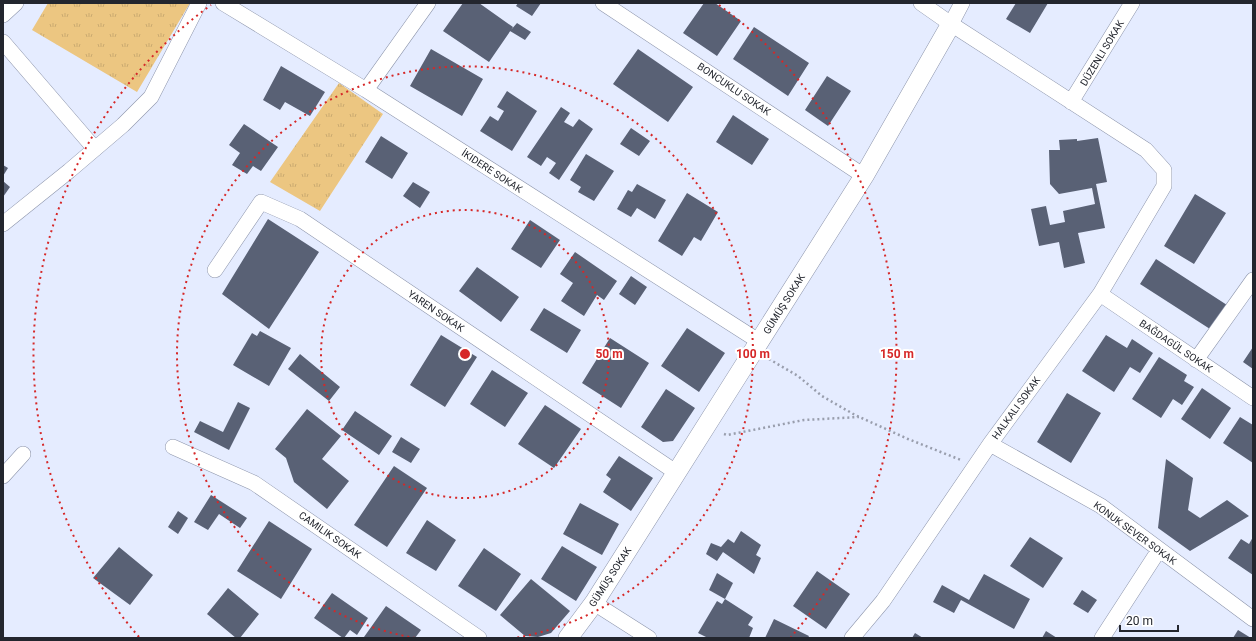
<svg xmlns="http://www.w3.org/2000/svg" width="1256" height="641" viewBox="0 0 1256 641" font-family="Roboto,sans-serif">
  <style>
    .grass { fill: url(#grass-tufts) }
    .building { fill: #596175 }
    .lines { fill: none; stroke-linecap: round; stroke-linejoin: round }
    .minor-casing { stroke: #8d95ab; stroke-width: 16 }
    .tertiary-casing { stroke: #8d95ab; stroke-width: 20 }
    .path { stroke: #999ead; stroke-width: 2.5; stroke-dasharray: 2 3; stroke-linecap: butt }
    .minor { stroke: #fff; stroke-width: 15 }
    .tertiary { stroke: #fff; stroke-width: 19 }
    .ring { fill: none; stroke: #d62828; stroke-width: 2; stroke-dasharray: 2 4 }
    .labels { text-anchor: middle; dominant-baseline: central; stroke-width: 4; stroke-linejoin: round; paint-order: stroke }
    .street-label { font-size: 10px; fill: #23262e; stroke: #fff }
    .centre { fill: #d62828; stroke: #fff; stroke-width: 2 }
    .ring-label { font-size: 12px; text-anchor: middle; font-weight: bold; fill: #d62828; stroke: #fff; stroke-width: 4; stroke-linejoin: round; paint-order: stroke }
  </style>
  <defs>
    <pattern id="grass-tufts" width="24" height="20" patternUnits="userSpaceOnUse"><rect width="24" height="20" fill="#ecc681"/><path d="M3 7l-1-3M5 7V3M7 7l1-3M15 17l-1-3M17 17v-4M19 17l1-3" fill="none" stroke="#caaa70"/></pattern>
  </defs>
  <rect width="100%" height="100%" fill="#e5ecff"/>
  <path class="grass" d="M48 3H190L137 92 32 30Z
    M339 83 383 114 320 211 270 182Z"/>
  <path class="building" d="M463 3H479L513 27 489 62 443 31Z
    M518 3H541L532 16 516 6Z
    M704 3H715L741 21 717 56 683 33Z
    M1016 3H1048L1030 33 1006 19Z
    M517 23 531 32 525 40 510 31Z
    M754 27 809 63 788 96 733 59Z
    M431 49 483 79 462 116 410 86Z
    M638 49 693 87 668 122 613 84Z
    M281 66 325 92 310 116 285 102 280 110 263 100Z
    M827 76 851 91 828 126 805 110Z
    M507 91 537 111 512 151 480 131 490 116 498 121 504 111 497 107Z
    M561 107 570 113 564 122 573 127 579 119 593 129 559 180 549 173 556 163 547 157 541 166 527 157Z
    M733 115 769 139 752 165 716 142Z
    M244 124 278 147 261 171 253 166 247 174 232 165 240 153 229 145Z
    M631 128 650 141 639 156 620 144Z
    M381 136 408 153 392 179 365 162Z
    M1098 138 1107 182 1096 184 1105 228 1078 233 1085 263 1064 268 1059 242 1039 246 1031 209 1046 206 1050 225 1065 222 1063 211 1095 204 1092 188 1059 194 1050 184 1049 150H1060L1059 140 1077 139V141Z
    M586 154 614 171 594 201 578 192 581 187 570 180Z
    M3 165 8 168 3 176Z
    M3 181 10 187 3 197Z
    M413 182 430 192 420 208 403 196Z
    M637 184 666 200 655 219 637 208 631 217 617 209 628 190 632 192Z
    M687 193 718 212 701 241 694 237 682 256 658 241Z
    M1195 194 1226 213 1194 264 1164 246Z
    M268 219 319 252 269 329 222 294Z
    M530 220 560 240 541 268 511 249Z
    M575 252 617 281 604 300 597 295 584 316 561 301 573 283 560 274Z
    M1156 259 1227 305 1210 329 1140 284Z
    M477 267 519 297 501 322 459 291Z
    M631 276 647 287 635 305 619 294Z
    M544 308 581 330 567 353 530 330Z
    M687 328 725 353 699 392 661 366Z
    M260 331 291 348 269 386 233 365 252 333 257 336Z
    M441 335 477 357 445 407 410 385Z
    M1106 335 1127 348 1132 339 1153 353 1140 373 1130 367 1114 392 1082 371Z
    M610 338 649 363 621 408 582 383Z
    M1253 347V369L1243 362Z
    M300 354 340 387 329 401 288 369Z
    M1159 357 1187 375 1184 381 1194 387 1182 405 1173 399 1161 418 1132 399Z
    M492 370 528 393 505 427 470 404Z
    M1202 388 1231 408 1210 439 1181 419Z
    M666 389 695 408 673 441 663 442 641 427Z
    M1067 393 1101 413 1071 463 1037 442Z
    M238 402 250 408 229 450 194 432 200 421 223 432Z
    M545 405 581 429 554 468 518 444Z
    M307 409 341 436 322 459 349 481 327 509 294 482 286 458 275 449Z
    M355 411 392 436 379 455 342 430Z
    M1240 417 1253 425V463L1223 443Z
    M401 437 420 449 411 463 392 452Z
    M619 456 653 478 631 511 603 492 611 479 606 475Z
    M1166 459 1193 478 1188 510 1200 518 1227 500 1249 516 1190 551 1158 528Z
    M394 466 427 488 387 547 354 525Z
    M211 495 247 518 240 528 219 514 208 530 194 522Z
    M580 503 619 524 602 555 563 534Z
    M178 511 188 518 178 534 168 527Z
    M427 520 456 540 436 571 406 553Z
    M269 521 312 549 281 599 237 571Z
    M741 531 761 545 756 555 761 558 754 574 723 552 717 561 706 554 711 543 721 547 728 539 734 543Z
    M1030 537 1063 558 1043 588 1010 566Z
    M1253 537V575L1228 558 1241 539 1249 544Z
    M562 546 597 567 576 601 541 579Z
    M119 547 153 575 130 605 93 578Z
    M484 548 521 574 496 611 458 586Z
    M817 571 850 594 826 629 793 606Z
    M717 573 733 583 725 599 709 590Z
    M984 574 1030 599 1014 629 961 600 954 613 933 602 942 585 969 600Z
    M531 579 570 611 551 633 538 637 525 636 500 615Z
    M228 588 259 614 240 638H236L207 614Z
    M1082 590 1097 600 1088 613 1073 604Z
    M332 593 368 618 357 635 350 630 344 638H343L314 618Z
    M725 599 753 617 748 625 753 628 749 638H708L698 633 717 601 722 604Z
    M386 606 421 630 415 638H366L364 637Z
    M774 619 809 636 808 638H765Z
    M1238 630 1251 638H1233Z
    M1046 631 1057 638H1042Z
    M915 633 923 638H912Z"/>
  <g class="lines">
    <g class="minor-casing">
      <path id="minor" d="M223 3 366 90 760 342
        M603 3 864 176
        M3 15 16 3
        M951 24 962 3
        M3 42 95 149
        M366 90 428 3
        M1071 102 1132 3
        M3 224 69 171 123 125 151 97 199 3
        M215 270 261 202 300 219 677 473
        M1100 294 1253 398
        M1196 360 1253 280
        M990 444 1101 506 1253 619
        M173 447 254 483 479 638
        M3 476 23 454
        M594 603 649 638
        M852 638 883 601 990 444 1100 294 1164 186V170L1146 150 951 24 921 3
        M1102 638 1159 550"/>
    </g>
    <g class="tertiary-casing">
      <path id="tertiary" d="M568 638 594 603 864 176 951 24"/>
    </g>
    <path class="path" d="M769 359 798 376 822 396 855 415 908 439 961 460
      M724 434 727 435 804 420 859 417"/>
    <use href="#minor" class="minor"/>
    <use href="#tertiary" class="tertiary"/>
  </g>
  <g class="ring">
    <circle cx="465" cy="354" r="144"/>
    <path d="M415 638A288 288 0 1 1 515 638"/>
    <path d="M139 637A432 432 0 0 1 211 5M719 5A432 432 0 0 1 791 637"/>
  </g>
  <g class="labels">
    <g class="street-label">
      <text transform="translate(1102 53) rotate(-59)">DÜZENLI SOKAK</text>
      <text transform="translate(734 89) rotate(34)">BONCUKLU SOKAK</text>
      <text transform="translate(492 171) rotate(33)">İKIDERE SOKAK</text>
      <text transform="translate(784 304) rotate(-58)">GÜMÜŞ SOKAK</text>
      <text transform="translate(436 311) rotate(34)">YAREN SOKAK</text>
      <text transform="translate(1176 346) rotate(34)">BAĞDAGÜL SOKAK</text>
      <text transform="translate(1016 408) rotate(-54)">HALKALI SOKAK</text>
      <text transform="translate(1135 533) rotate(36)">KONUK SEVER SOKAK</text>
      <text transform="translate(330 535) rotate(35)">CAMILIK SOKAK</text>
      <text transform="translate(610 577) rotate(-57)">GÜMÜŞ SOKAK</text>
    </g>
  </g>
  <circle cx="465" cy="354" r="6" class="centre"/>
  <g class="ring-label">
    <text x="609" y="358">50 m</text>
    <text x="753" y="358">100 m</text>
    <text x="897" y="358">150 m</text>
  </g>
  <rect width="1256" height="641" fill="none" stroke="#23262e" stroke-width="8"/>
  <path d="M1120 625v6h58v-6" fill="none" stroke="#23262e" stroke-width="2"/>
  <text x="1126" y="625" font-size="12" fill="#23262e" stroke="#ffffff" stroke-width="3" paint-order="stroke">20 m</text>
</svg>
